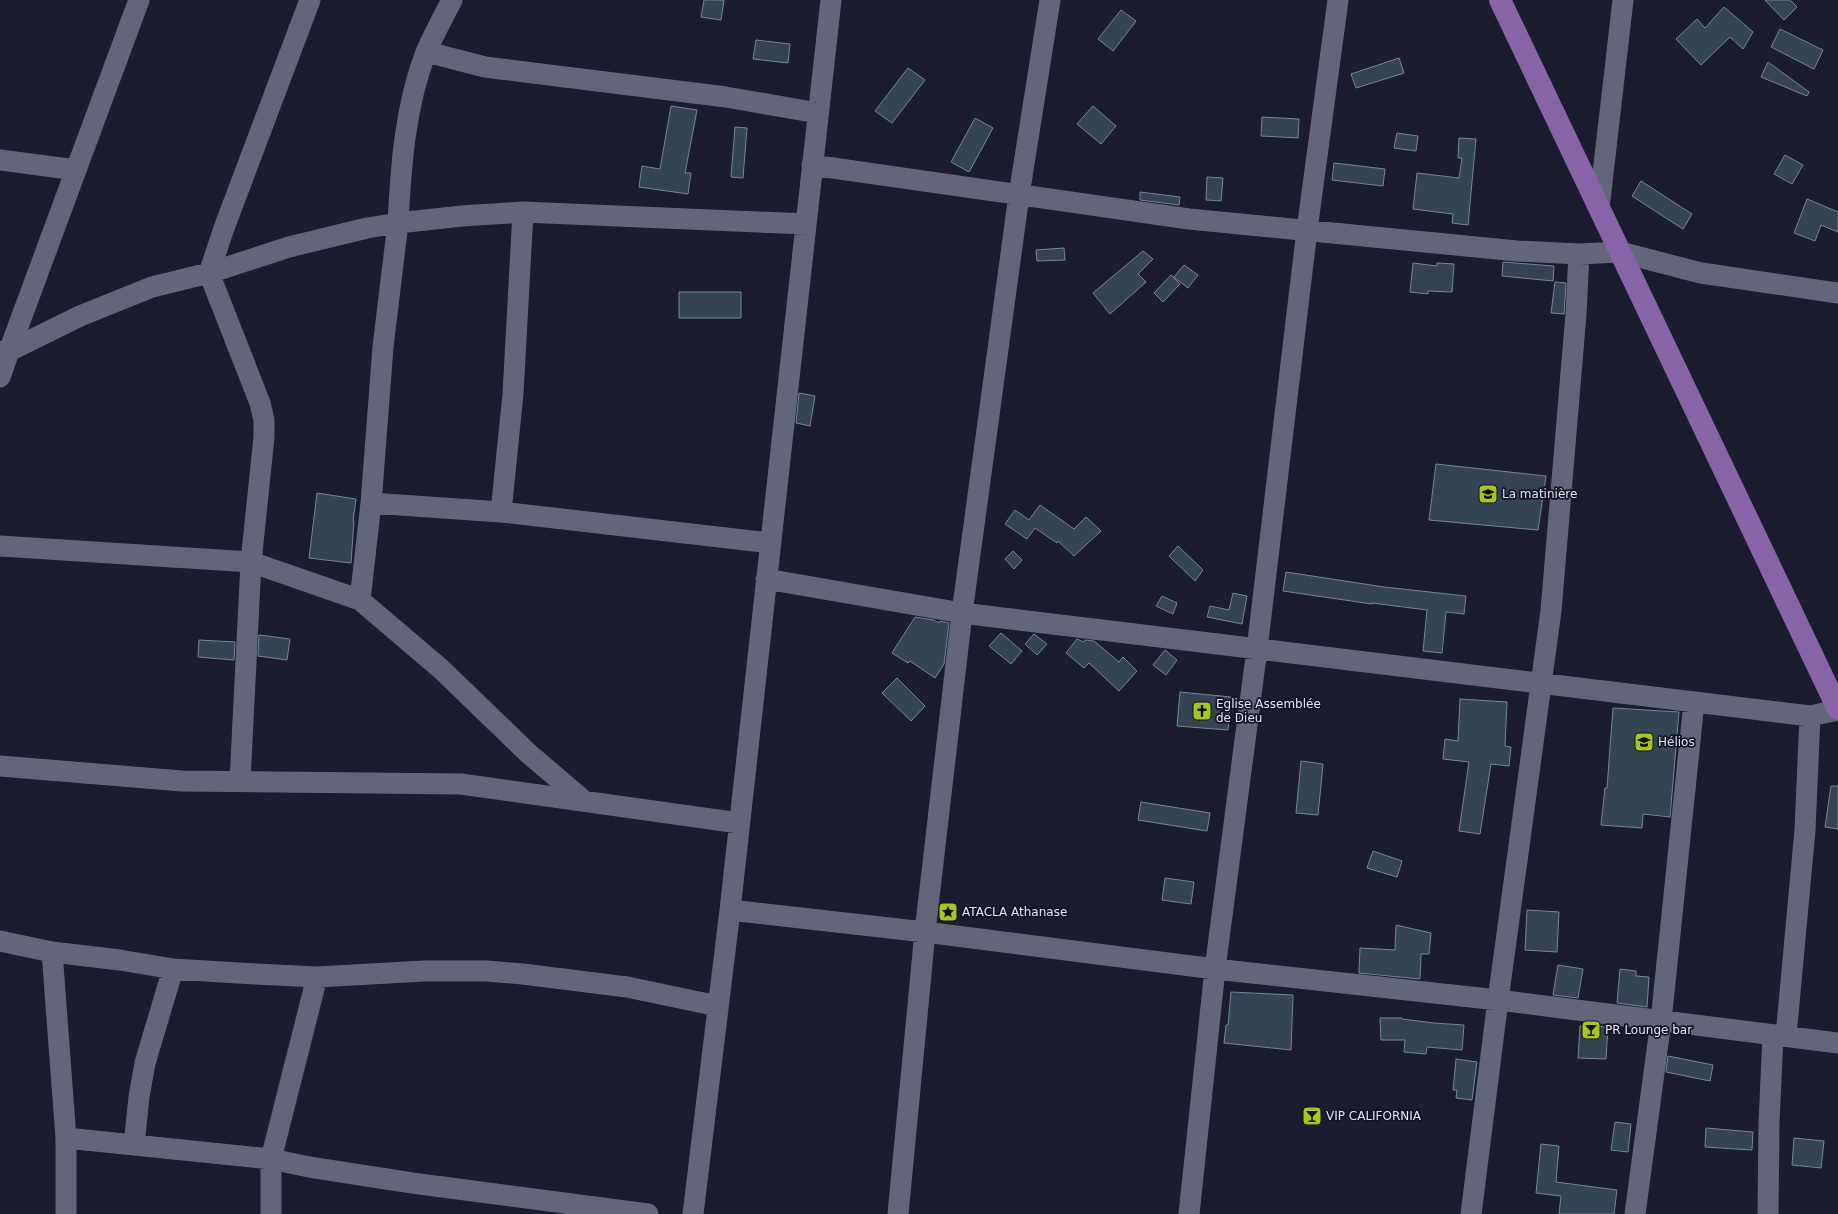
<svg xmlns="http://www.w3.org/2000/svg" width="1838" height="1214" viewBox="0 0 1838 1214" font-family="'DejaVu Sans',sans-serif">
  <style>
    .building { fill: #344453; stroke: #768798 }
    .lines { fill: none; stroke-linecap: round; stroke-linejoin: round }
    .minor { stroke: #63667b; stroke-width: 21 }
    .major { stroke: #8664a7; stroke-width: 22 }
    .labels { text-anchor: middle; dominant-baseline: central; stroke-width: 3.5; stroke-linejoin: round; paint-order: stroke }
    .poi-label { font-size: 12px; fill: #e5e7f3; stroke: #121324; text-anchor: start }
  </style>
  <rect width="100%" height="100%" fill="#1b1d2e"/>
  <path class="building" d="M704 0H724L721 20 701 17Z
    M1765 0H1790L1797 7 1784 20Z
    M1724 7 1753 32 1743 49 1730 37 1701 65 1676 39 1697 19 1705 28Z
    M1121 10 1136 21 1113 51 1098 39Z
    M1780 29 1823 50 1814 69 1771 47Z
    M756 40 790 44 788 63 753 59Z
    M1399 58 1404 73 1356 88 1351 74Z
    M1768 62 1809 92 1807 96 1761 77Z
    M908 68 925 80 892 123 875 111Z
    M671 106 697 110 685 173H691L688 194 639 187 642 166 660 169Z
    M1093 106 1116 126 1101 144 1077 124Z
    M1262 117 1299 119 1298 138 1261 136Z
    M975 118 993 128 969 172 951 162Z
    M735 127 747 128 743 178 731 177Z
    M1397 133 1418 136 1416 151 1394 148Z
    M1459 138 1476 139 1468 225 1452 223 1453 214 1413 209 1417 173 1459 178 1462 158H1458Z
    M1785 155 1803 165 1792 184 1774 174Z
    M1334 163 1385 169 1383 186 1332 180Z
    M1207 177 1223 178 1221 201 1206 200Z
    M1641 181 1692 214 1683 229 1632 196Z
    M1140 192 1180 197 1179 205 1140 200Z
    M1807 199 1838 212V232L1821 225 1815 241 1794 233Z
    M1064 248 1065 260 1037 261 1036 250Z
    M1143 251 1153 259 1138 274 1146 282 1110 314 1093 293Z
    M1503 262 1554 266 1553 281 1502 276Z
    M1413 263 1437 266V263L1454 264 1452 292 1428 291V294L1410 292Z
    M1184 265 1198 275 1188 288 1174 277Z
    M1171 275 1180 284 1163 302 1154 293Z
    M1555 282 1566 283 1564 314 1551 313Z
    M679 292H741V318H679Z
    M799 393 815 396 810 426 796 423Z
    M1436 464 1546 476 1538 530 1429 520Z
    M317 493 356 499 353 521H354L351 563 309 558Z
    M1040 505 1074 529 1086 517 1101 531 1074 556 1058 541 1057 543 1035 528 1027 539 1005 524 1015 510 1029 520Z
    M1178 546 1203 570 1195 581 1169 556Z
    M1013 551 1022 560 1014 569 1005 559Z
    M1286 572 1384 587 1466 596 1464 614 1446 612 1442 653 1423 651 1427 610 1372 603V604L1283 591Z
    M1233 593 1247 596 1242 624 1207 617 1210 606 1229 610Z
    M1162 596 1177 603 1173 614 1156 606Z
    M915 617 934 620 939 623 940 621 949 623 944 664 935 678 910 661 908 663 892 653Z
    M1001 633 1022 651 1011 664 989 646Z
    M1034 634 1047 644 1037 655 1025 644Z
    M259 635 290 639 287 660 258 656Z
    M1077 639 1084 642 1085 640 1094 641 1119 662 1123 657 1137 671 1119 691 1089 663 1084 668 1066 653Z
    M199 640 235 642 234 660 198 657Z
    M1165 650 1177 660 1166 675 1153 665Z
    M897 678 925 706 911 721 882 693Z
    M1180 692 1231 697 1228 730 1177 726Z
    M1460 699 1507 702 1505 746 1511 747 1509 766 1491 764 1480 834 1459 831 1469 762 1443 759 1445 739 1458 741Z
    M1613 708 1679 712 1670 817 1643 814 1642 828 1601 825 1605 788H1607Z
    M1301 761 1323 764 1318 815 1296 813Z
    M1831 786H1838V829L1825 827Z
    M1141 802 1210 813 1207 831 1138 820Z
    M1373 851 1402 861 1397 877 1367 868Z
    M1165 878 1194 882 1191 904 1162 900Z
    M1527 910 1559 912 1557 952 1525 950Z
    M1396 925 1431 933 1429 954H1421L1420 979 1359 973 1360 948 1395 950Z
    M1558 965 1583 969 1578 998 1553 995Z
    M1620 969 1636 971V976L1649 977 1647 1007 1617 1003Z
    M1231 992 1293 995 1291 1050 1224 1043 1226 1025H1228Z
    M1380 1018H1402V1019L1434 1023 1464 1025 1462 1050 1427 1047 1426 1054 1404 1052 1405 1040H1381Z
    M1580 1026 1608 1027 1606 1059 1578 1058Z
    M1668 1056 1713 1065 1710 1081 1666 1072Z
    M1456 1059 1477 1062 1472 1100 1456 1098 1457 1090H1453Z
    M1615 1122 1631 1124 1628 1152 1611 1150Z
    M1706 1128 1753 1132 1752 1150 1705 1147Z
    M1794 1138 1824 1141 1821 1168 1792 1165Z
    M1541 1144 1559 1146 1556 1182 1617 1190 1614 1214H1559L1561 1196 1536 1193Z"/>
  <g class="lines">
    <path class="minor" d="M452 0C443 17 434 34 426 52 405 107 401 165 398 223L462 216 523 212 513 394 501 512 771 543
      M427 52 485 67 726 97 818 113
      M0 160 76 170 139 0
      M812 165 1189 219 1517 251 1579 254 1620 252 1701 273 1838 293
      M1599 208 1623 0
      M523 212 806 224
      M3 351H9L76 170
      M0 377 9 351 80 316 152 287 209 273 289 247 367 228 398 223 383 347 371 503 360 600
      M371 503 501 512
      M0 546 251 562 264 437V420L260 403 209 273 224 228 310 0
      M766 579 962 613 1810 716 1838 710
      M0 766 182 781 461 784 739 823
      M240 781 251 562 360 600 441 669 528 753 583 800
      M730 910 925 932 1215 969 1498 1000 1838 1043
      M0 941 52 952 120 960 173 969 255 974 317 977 424 971H487L523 974 627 987 718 1006
      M52 952 66 1138 271 1159 309 1167 412 1183 648 1214
      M1786 1036 1805 830 1810 716
      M134 1145 139 1097 145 1063 173 969
      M66 1214V1138
      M271 1214V1159L317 977
      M693 1214 730 910 831 0
      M898 1214 925 932 962 613 1019 195 1050 0
      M1189 1214 1215 969 1257 649 1307 230 1338 0
      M1471 1214 1498 1000 1551 611 1576 314 1579 254
      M1635 1214 1661 1021 1694 702
      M1768 1214 1769 1123 1773 1035"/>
    <path class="major" d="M1500 0 1838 709"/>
  </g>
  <defs>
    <g id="school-square" transform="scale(1)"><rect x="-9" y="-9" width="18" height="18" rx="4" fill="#a8c71d" stroke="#121324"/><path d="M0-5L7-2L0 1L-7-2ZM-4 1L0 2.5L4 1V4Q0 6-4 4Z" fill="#111"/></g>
    <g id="church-square" transform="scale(1)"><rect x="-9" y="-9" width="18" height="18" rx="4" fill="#a8c71d" stroke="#121324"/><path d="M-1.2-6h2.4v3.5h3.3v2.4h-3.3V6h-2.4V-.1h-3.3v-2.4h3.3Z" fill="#111"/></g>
    <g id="sight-square" transform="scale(1)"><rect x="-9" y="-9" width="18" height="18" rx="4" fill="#a8c71d" stroke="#121324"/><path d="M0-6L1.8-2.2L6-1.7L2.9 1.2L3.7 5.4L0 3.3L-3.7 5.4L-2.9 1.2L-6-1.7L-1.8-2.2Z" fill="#111"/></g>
    <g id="bar-square" transform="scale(1)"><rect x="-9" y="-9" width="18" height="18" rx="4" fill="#a8c71d" stroke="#121324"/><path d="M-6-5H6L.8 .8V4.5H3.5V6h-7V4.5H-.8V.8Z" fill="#111"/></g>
  </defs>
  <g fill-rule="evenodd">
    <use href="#school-square" x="1488" y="494"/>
    <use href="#church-square" x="1202" y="711"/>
    <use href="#school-square" x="1644" y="742"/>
    <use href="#sight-square" x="948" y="912"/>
    <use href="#bar-square" x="1591" y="1030"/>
    <use href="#bar-square" x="1312" y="1116"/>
  </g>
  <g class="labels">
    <g class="poi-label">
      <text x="1502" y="494">La matinière</text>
      <text x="1216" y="704">Eglise Assemblée<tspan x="1216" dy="14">de Dieu</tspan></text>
      <text x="1658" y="742">Hélios</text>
      <text x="962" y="912">ATACLA Athanase</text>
      <text x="1605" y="1030">PR Lounge bar</text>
      <text x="1326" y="1116">VIP CALIFORNIA</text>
    </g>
  </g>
</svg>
